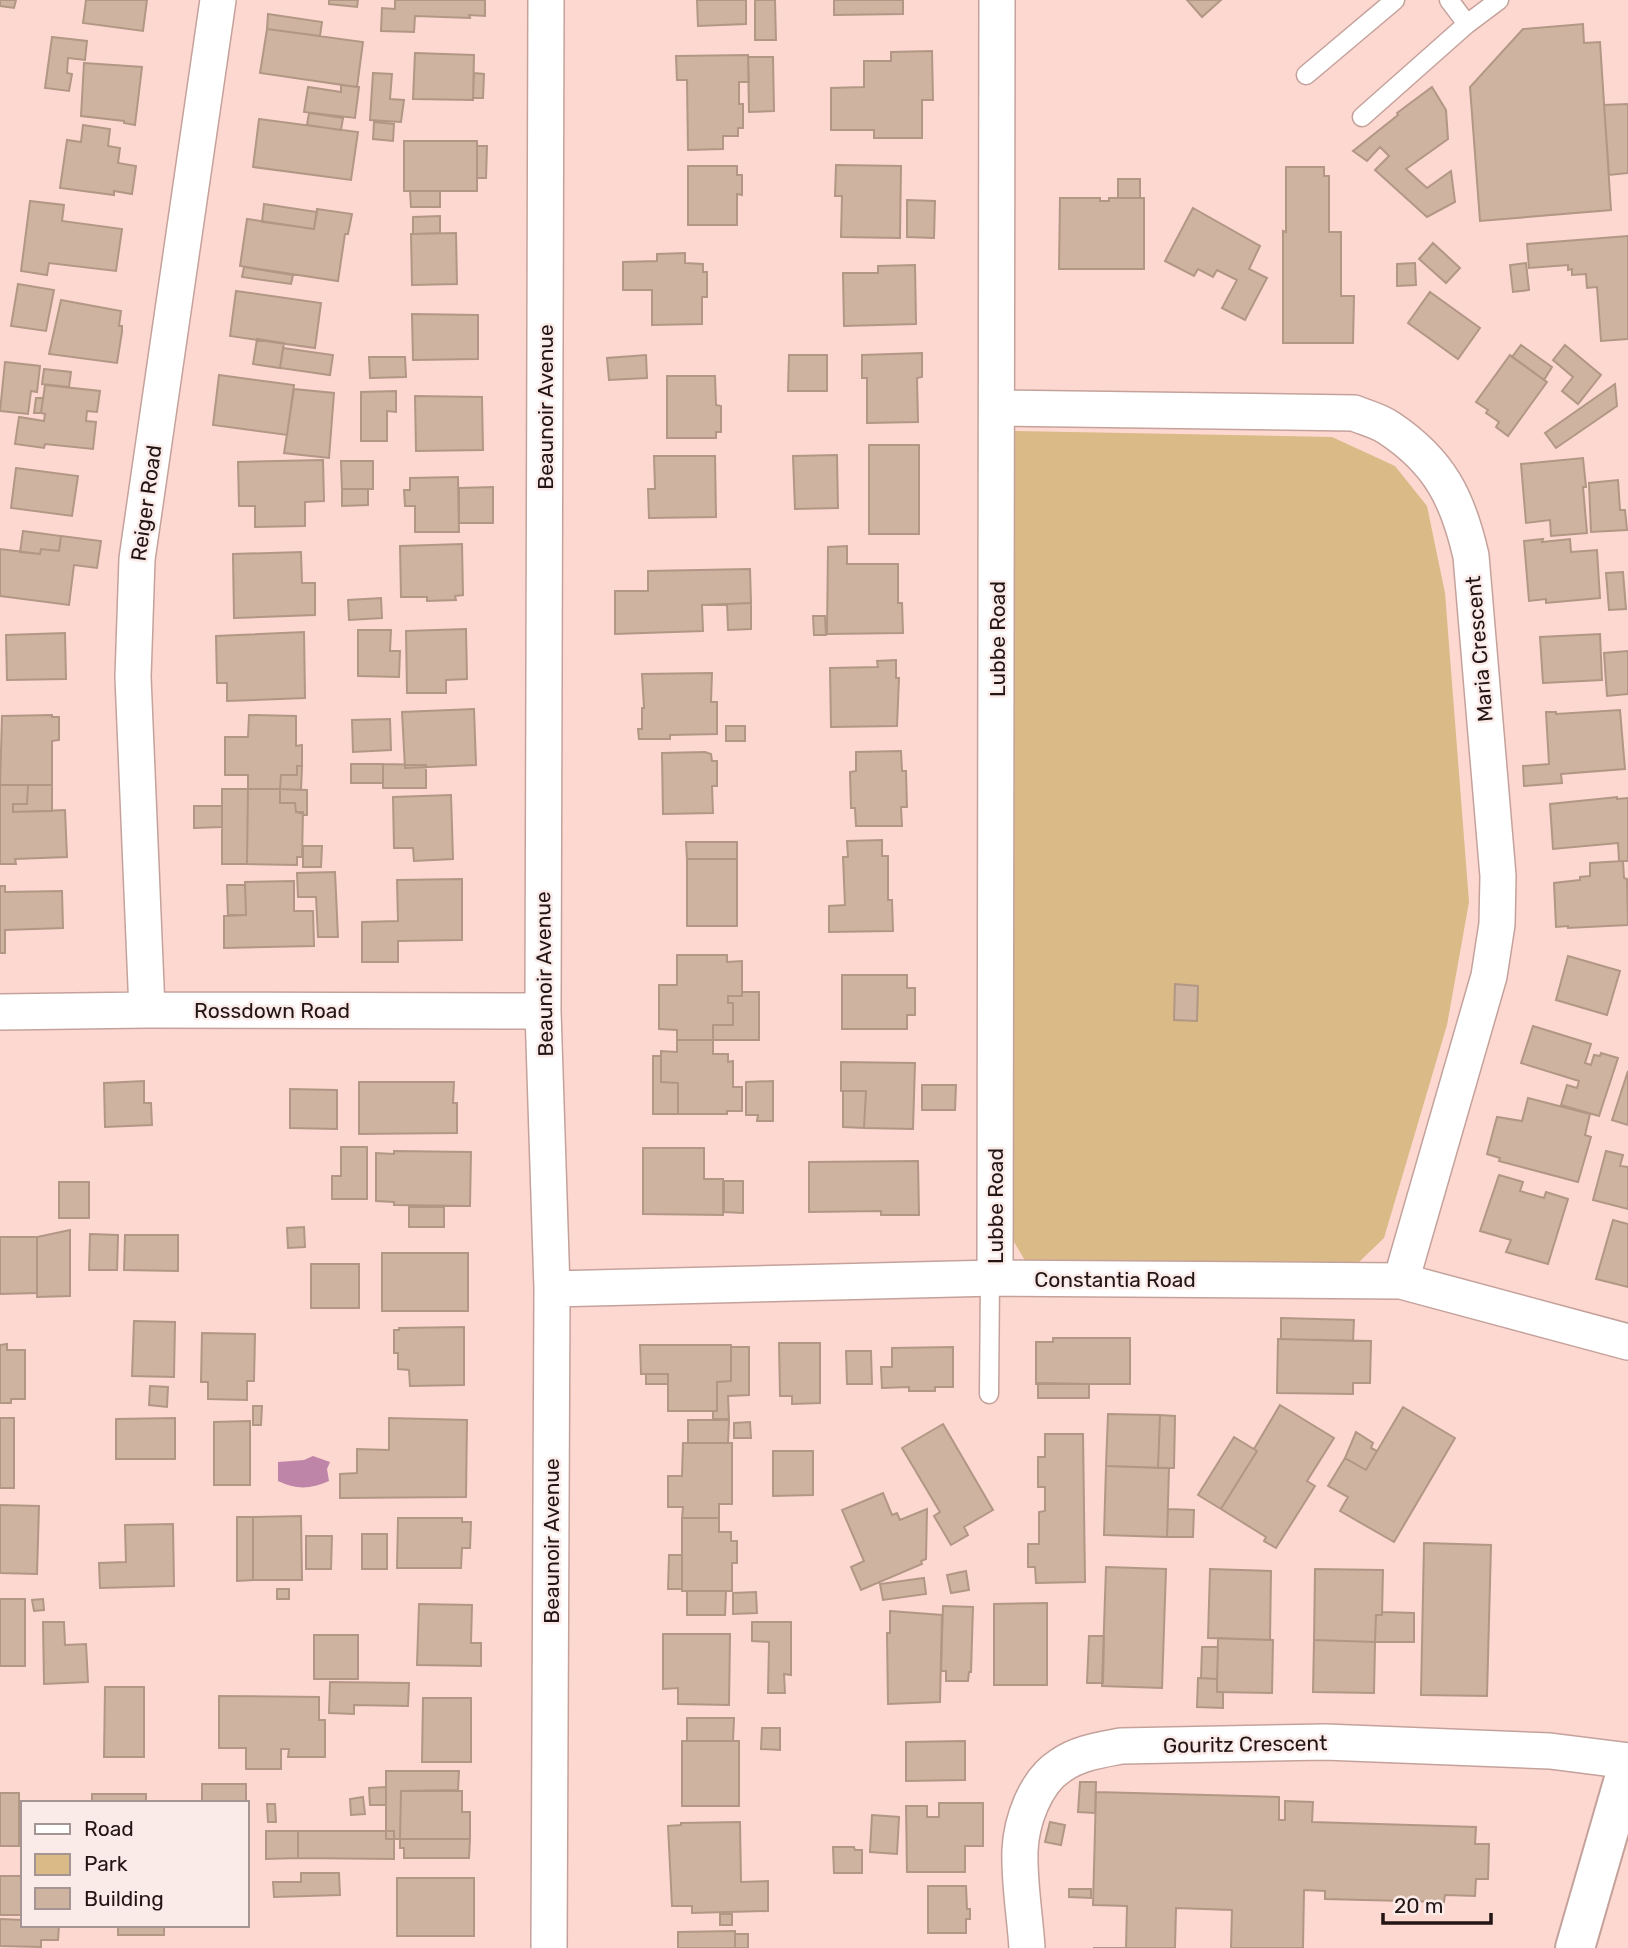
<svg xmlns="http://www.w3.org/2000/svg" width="1628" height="1948" viewBox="0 0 1628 1948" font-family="Rubik,sans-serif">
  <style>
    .green { fill: #daba86 }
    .water { fill: #bf85a8 }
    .building { fill: #cfb3a1; stroke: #b29785; stroke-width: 2 }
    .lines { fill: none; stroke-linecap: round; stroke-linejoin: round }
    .lane-casing { stroke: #c4a29b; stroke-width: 21 }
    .street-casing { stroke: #c4a29b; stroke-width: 38 }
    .secondary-casing { stroke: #c4a29b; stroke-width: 42 }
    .lane { stroke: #fff; stroke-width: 18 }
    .street { stroke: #fff; stroke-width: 35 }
    .secondary { stroke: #fff; stroke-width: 38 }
    .labels { text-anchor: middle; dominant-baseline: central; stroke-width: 5; stroke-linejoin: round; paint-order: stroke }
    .street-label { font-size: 21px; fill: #221513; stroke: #faebe8 }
  </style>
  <rect width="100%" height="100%" fill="#fcd8d1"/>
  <path class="green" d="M1014 431 1332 437 1395 466 1427 506 1445 593 1469 902 1447 1025 1384 1238 1359 1262 1027 1264 1010 1235Z"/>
  <path class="water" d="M313 1456 330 1462 327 1469 329 1481C311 1489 296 1490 278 1481V1462L304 1460Z"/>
  <path class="building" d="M0 0H16L14 8 0 6Z
    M86 0H147L143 31 83 23Z
    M329 0H358L357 7 329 4Z
    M395 0H485V16L469 15 470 18 415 16 414 32 381 31 382 8 395 9Z
    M697 0H746V24L698 26Z
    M755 0H775L776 40H755Z
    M834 0H903V14L834 15Z
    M1187 0H1221L1202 17Z
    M268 14 322 22 320 36 267 29Z
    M1583 24 1584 43 1600 42 1611 210 1480 221 1470 87 1523 29Z
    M267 29 363 42 357 87 260 73Z
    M52 37 87 41 85 60 68 58 67 73 72 74 69 91 45 88Z
    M932 51 933 100H922V138H874V130H831V88L864 87V61H891V52Z
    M415 53 474 55 473 100 413 99Z
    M748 55 749 82H739V104H743V128H738V136H723V149L688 150 687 80H677L676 56Z
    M748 57H773L774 111 749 112Z
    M84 63 142 67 135 125 124 123V121L81 116Z
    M373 73 392 74 390 99 404 100 401 122 370 120Z
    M474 73 484 74 483 98H473Z
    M341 85 359 87 355 118 304 112 308 87 341 92Z
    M1432 87 1446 110 1448 139 1406 169 1427 188 1451 171 1455 202 1427 217 1375 170 1389 156 1380 147 1367 161 1353 151 1398 115 1397 113Z
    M1628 104V173L1609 175 1604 105Z
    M309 113 343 118 341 130 307 125Z
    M259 119 358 132 351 180 253 167Z
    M374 122 394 124 393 141 373 139Z
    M83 125 110 129 108 146 120 148 118 163 136 166 132 194 114 191V195L60 188 67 140 81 142Z
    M404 141H477V191H404Z
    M477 146H487L486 178H477Z
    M836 165 901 166 900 238 841 237 842 196H835Z
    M688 166H737V175H742V195L737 194V225H688Z
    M1286 167H1324V176H1329V232H1341V296H1354L1353 343H1283V231L1286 232Z
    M1118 179H1140V198H1118Z
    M410 191H440V207H411Z
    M1060 198H1100V201H1109V198H1144V269H1059Z
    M907 200 935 201 934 238 907 237Z
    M30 201 64 205 62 221 122 229 116 271 49 263 47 275 21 271Z
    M264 204 317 212 314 229 262 222Z
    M1193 208 1260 246 1249 269 1267 278 1245 320 1222 308 1237 280 1217 270 1213 277 1198 269 1194 276 1165 261Z
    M317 209 352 214 348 234H345L338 281 240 266 247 219 314 229Z
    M440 216V233L413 234V217Z
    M456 233 457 284 412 285 411 234Z
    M1628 236V339L1601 341 1597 287 1587 288 1586 274 1572 275V269L1568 270V265L1529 268 1527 244Z
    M1433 243 1460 268 1446 283 1419 259Z
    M685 253V263L703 264V272H707V297H702V324L652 325V290H623V262L657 261V254Z
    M1415 263 1416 285 1397 286V264Z
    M1526 263 1529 290 1513 292 1510 265Z
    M915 265 916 324 844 326 843 273H878V266Z
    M244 267 293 275 291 284 242 277Z
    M18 284 54 290 46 331 11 326Z
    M236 291 321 303 315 348 230 336Z
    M1430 292 1480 328 1458 359 1408 323Z
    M61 300 121 311 119 326H122V332L117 363 49 354Z
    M412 314 478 315V359L413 360Z
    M257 339 284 343 280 368 253 364Z
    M1521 345 1552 367 1544 380 1512 357Z
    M1565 345 1601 375 1578 404 1562 391 1573 377 1553 360Z
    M283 348 333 355 330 375 280 368Z
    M922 353V377L917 378 918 422 867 423V378H862V355Z
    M646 355 647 378 609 380 607 358Z
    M789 355H827V391H788Z
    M1510 355 1547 382 1508 436 1496 427 1499 422 1486 413 1488 410 1476 402Z
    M369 357H405L406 377 370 378Z
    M5 362 40 366 37 392 31 391 28 414 0 411Z
    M44 369 71 372 69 387 42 384Z
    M219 375 294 385 287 435 213 425Z
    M667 376H715L716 405 721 406V432H716V438H667Z
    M1615 384 1617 406 1556 448 1545 433Z
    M45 385 100 391 97 412 87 411 86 421 96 422 93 449 45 444 44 448 15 444 19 417 44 421 45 414 41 413Z
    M294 389 334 393 329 458 284 453Z
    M396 391V412L387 411V441H361V392Z
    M415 396 482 397 483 450 416 451Z
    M36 398H43L41 413H34Z
    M869 445H919V534H869Z
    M837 455 838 508 795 509 793 456Z
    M654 456H715L716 517 649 518 648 489H655Z
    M1583 458 1586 487H1583L1587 533 1551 536 1550 520 1526 523 1521 464Z
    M323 460 324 501 305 502V526L255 527V506H239L238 462Z
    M341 461H373V489H342Z
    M16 468 78 476 72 516 11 508Z
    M458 477 459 532H415V506H405L404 490H410V478Z
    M1618 480 1620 510H1625L1627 530 1591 532 1589 483Z
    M493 487V523H459V488Z
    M342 489H368V505L342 506Z
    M23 531 61 536 59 551 41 549 40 554 20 552Z
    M61 536 101 541 97 568 74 565 69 605 0 596V549L40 554 41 549 59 551Z
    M1543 539 1542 542 1570 539 1571 552 1597 550 1600 598 1546 603V599L1529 601 1524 541Z
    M462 544 463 595 455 596 456 600 427 601V597H401L400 546Z
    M847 546V564H898V603H902L903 633 827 634 828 547Z
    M301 552 302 583H315V615L234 618 233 554Z
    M750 569 751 603 702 605 703 631 615 634V591H648V571Z
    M1623 572 1626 609 1609 610 1606 573Z
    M381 598 382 618 349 620 348 600Z
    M751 603V629L728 630 727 604Z
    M813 616H825L826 635H814Z
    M466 629 467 679 446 680V693H407L406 631Z
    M358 630H391L390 651H400L399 677 358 676Z
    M304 632 305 698 227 701V683H217L216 636Z
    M65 633 66 679 7 680 6 635Z
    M1600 634 1602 680 1543 683 1540 637Z
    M1628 651V694L1607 696 1604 653Z
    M896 660V678H899L897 726 831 727 830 668 878 667 877 661Z
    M712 673 711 702H717V734L670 735V739H639L638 729H642V708H644L642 674Z
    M474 709 476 765 405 768 402 712Z
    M1620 710 1625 769 1561 774 1562 783 1524 786 1523 766 1549 764 1546 712H1556V714Z
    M52 715V717H59V740L52 741V785H0L2 716Z
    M249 715 296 716V746L302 745V766H297V775H281L280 789H248V775H225V737H248Z
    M390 719 391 750 353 752 352 720Z
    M726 726H745V741H726Z
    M901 751 902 771H906L907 807H901L902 826H856L855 808H851L850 772 856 771V752Z
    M705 752 711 754 712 761H717V786H712L713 813 663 814 662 753Z
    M351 764H383V783H351Z
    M383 764 426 765V788H383Z
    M297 766H302L301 790 280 789 281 775H297Z
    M0 785H28L27 804H13V812L65 810 67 857 15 859 16 864H0Z
    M28 785H52V811L13 812V804H27Z
    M222 789H248L247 864H222Z
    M248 789H280V803H295L296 812H303L302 857H297V865L247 864Z
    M280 789 307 790V815L296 812 295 803H280Z
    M451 795 453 859 414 861 413 848H394L393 797Z
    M1617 797V799L1628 798V861H1619L1618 843 1553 849 1550 804Z
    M194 806H222V827L194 828Z
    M882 840V856H888V900H892L893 931 829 932V906L845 905 843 857H848L847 841Z
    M686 842H737V859H687Z
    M303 846H322L321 867H303Z
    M687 859H737V926H687Z
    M1623 861 1624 878 1627 879 1628 925 1568 928V926L1556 927 1554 883 1580 880V877L1590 876V863Z
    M335 872 338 937H318L316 897H298L297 873Z
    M462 879V940L398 941V962H362V922L398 921 397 880Z
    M294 881V911H313L314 946 224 948V916L246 915 245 882Z
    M227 885H245L246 915H228Z
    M0 886H5V892L62 891 63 928 5 930V953H0Z
    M677 955H727V962L742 961V996H728V1003H733V1025H713V1040H677V1030L659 1029V985H677Z
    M1568 956 1620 971 1607 1015 1556 1000Z
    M842 975H907V988H915V1015H907V1029H842Z
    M1175 984 1198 986 1197 1021 1174 1020Z
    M742 992H759V1040H713V1025H733V1003H728V996H742Z
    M1533 1026 1591 1044 1585 1063 1591 1065 1594 1055 1600 1056 1601 1053 1618 1058 1599 1116 1561 1105 1567 1085 1577 1088 1579 1081 1521 1063Z
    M677 1040H713V1054H728V1062L733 1061V1087H742V1111H727V1114H678V1083L661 1082V1051L677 1052Z
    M653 1056H661V1082L678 1083V1114H653Z
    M841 1062 915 1063 913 1129 864 1128 866 1091H841Z
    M1628 1071V1125L1612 1120Z
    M144 1081V1103H151L152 1125 105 1127 104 1083Z
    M773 1081V1121H757L758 1115H746V1082Z
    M359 1082H454L453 1103H457V1133L359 1134Z
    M922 1085H956L955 1110H922Z
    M290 1089 337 1090V1129L290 1128Z
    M843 1091H866L864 1128 843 1127Z
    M1528 1098 1590 1114 1585 1135 1591 1137 1578 1182 1499 1161 1500 1158 1487 1154 1497 1117 1522 1121Z
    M341 1147H367V1199H332V1176H341Z
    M643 1148H704V1179H723V1215L643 1214Z
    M394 1151 471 1152 470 1206 394 1205V1202L376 1201V1153L394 1154Z
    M1606 1151 1623 1155 1620 1166 1628 1167V1209L1593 1200Z
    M918 1161 919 1215H881V1211L809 1212V1162Z
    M1499 1175 1523 1182 1520 1191 1544 1198 1546 1192 1568 1199 1548 1264 1506 1252 1511 1240 1480 1231Z
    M724 1181H743V1213L724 1212Z
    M59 1182H89V1218H59Z
    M409 1207H444V1227H409Z
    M1613 1220 1628 1224V1287L1596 1279Z
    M304 1227 305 1247 288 1248 287 1228Z
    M70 1230V1296L37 1297V1237Z
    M90 1234 118 1235 117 1270H89Z
    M125 1235H178V1271L124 1270Z
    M0 1237H37V1293L0 1294Z
    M382 1253H468V1311H382Z
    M311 1264H359V1308H311Z
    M1281 1318 1354 1320 1353 1341 1281 1339Z
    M134 1321 175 1322 174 1377 132 1376Z
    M464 1327V1385L410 1386 409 1370 398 1369V1353H394V1330H399V1328Z
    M202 1333 255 1334 254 1381H247V1400L208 1399V1382H201Z
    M1053 1338H1130V1384H1036V1342H1053Z
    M1278 1339 1371 1341 1370 1383H1353V1394L1277 1393Z
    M779 1343H820V1403L792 1404V1396H780Z
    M7 1344V1350H25V1399H11V1403H0V1345Z
    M640 1345H731V1381L717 1382V1411H668V1374H641Z
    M731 1347H749V1395L728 1396 729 1419H713V1411H717V1382L731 1381Z
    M953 1347V1387H935V1391H909V1387L882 1388 881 1367H892V1348Z
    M846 1351H871L872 1384H847Z
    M646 1374H668V1384H646Z
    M1038 1383 1089 1384V1398H1038Z
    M150 1386 168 1387 167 1407 149 1405Z
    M1280 1405 1334 1438 1307 1481 1315 1486 1276 1548 1264 1541 1266 1537 1221 1509 1257 1451 1254 1449Z
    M253 1406H262L261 1425H253Z
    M1403 1407 1455 1438 1394 1542 1340 1511 1348 1497 1328 1486 1345 1458 1366 1470Z
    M1108 1414 1160 1415 1158 1468 1106 1466Z
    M1160 1415 1175 1416 1174 1468H1158Z
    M0 1418H14V1488H0Z
    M175 1418V1459H116V1419Z
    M389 1418 467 1420 466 1497 340 1498V1474L357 1473V1449L389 1450Z
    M688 1420H729L728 1443H688Z
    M250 1421V1485H214V1422Z
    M750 1422 751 1438H734V1423Z
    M943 1424 993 1510 964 1527 968 1535 951 1545 934 1516 940 1512 902 1448Z
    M1356 1432 1373 1443 1371 1448 1377 1451 1366 1470 1345 1458Z
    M1045 1434H1083L1085 1582 1036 1583 1035 1567H1028V1544H1039V1512L1045 1511V1487H1038V1457H1045Z
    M1234 1437 1257 1451 1221 1509 1198 1495Z
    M683 1443H732V1504H719V1518H682L683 1507H668V1476H682Z
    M773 1451H813V1495L773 1496Z
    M1106 1466 1169 1468 1167 1537 1104 1535Z
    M883 1493 892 1515 897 1513 900 1520 927 1509 926 1559 921 1561 922 1564 861 1590 851 1567 864 1561 842 1510Z
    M0 1505 39 1506 37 1574 0 1573Z
    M1168 1509 1194 1510 1193 1537H1167Z
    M301 1516 302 1580H253V1517Z
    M237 1517H253V1580L237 1581Z
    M398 1518H462V1522H471L470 1548H462L461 1568H397Z
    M682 1518H719V1532H731V1541H737V1563H732V1591H682Z
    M173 1524 174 1586 100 1588 99 1563 126 1562 125 1525Z
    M362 1534H387V1569H362Z
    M306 1536H332L331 1569H306Z
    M1424 1543 1491 1545 1487 1696 1421 1695Z
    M669 1555H682V1589H668Z
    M1106 1567 1166 1569 1162 1688 1102 1686Z
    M1210 1569 1271 1571 1270 1640 1208 1638Z
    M1315 1569 1383 1570 1382 1615H1376L1375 1642 1314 1640Z
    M966 1571 969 1590 951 1593 947 1575Z
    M924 1578 926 1594 883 1600 880 1584Z
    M277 1589H289V1599H277Z
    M687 1591H726L725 1615H687Z
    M756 1592 757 1613 733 1614V1593Z
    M0 1599H25V1666H0Z
    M43 1599 44 1610 34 1611 32 1600Z
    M1047 1603V1685H994V1604Z
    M419 1604 472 1605 471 1643H481V1666L417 1665Z
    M943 1606 973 1607 971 1672H969L968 1681H946V1671H941Z
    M890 1611 942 1615 940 1702 888 1704 887 1633H890Z
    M1382 1612 1414 1613V1642H1375L1376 1615H1382Z
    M43 1622H64L65 1645 86 1644 88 1682 44 1684Z
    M752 1622H791V1675L784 1674 785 1693H768L769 1642 752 1641Z
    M663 1634H730L729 1705 678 1704V1688L663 1689Z
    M314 1635H358V1679H314Z
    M1089 1636H1104L1103 1683H1087Z
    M1218 1638 1273 1640 1272 1693 1217 1692Z
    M1314 1640 1375 1642 1374 1693 1313 1692Z
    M1202 1647H1218L1217 1679 1201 1678Z
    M1198 1678 1217 1679V1692H1223V1708L1197 1707Z
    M330 1682 409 1683 408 1706 354 1705V1714L329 1713Z
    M105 1687H144V1757H104Z
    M219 1696 319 1697V1720H325V1757H288L289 1749H281V1769H246V1748H219Z
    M423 1698H471V1762H422Z
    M687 1718H734L733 1741H687Z
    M762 1728H780V1750L761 1749Z
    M682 1741H739V1806H682Z
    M965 1741V1780L906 1781V1742Z
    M386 1771H459L458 1790 401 1791 400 1839H386Z
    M1080 1782H1096L1095 1813 1078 1812Z
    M202 1784H246V1803H202Z
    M386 1787V1805H370L369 1788Z
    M401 1791H462V1812H470V1839H400Z
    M1096 1792 1279 1797V1820H1285V1801L1313 1802 1312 1822 1476 1827 1475 1844H1489L1488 1879H1476L1475 1896 1445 1895 1444 1902 1325 1899V1891L1304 1890 1303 1948H1231L1232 1910 1176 1908 1175 1948H1093H1126L1127 1906 1093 1905Z
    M0 1793H19V1846H0Z
    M92 1794H146V1803H92Z
    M363 1797 365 1814 351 1815 350 1799Z
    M939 1803H983V1846H965V1872H907L906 1806H927V1817H939Z
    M267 1804H275L276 1822H268Z
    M872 1815 899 1817 897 1854 870 1852Z
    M740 1822 741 1882 768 1881V1911L692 1913V1906H672L668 1826 681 1825V1823Z
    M1050 1822 1065 1825 1061 1845 1045 1842Z
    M266 1831H298V1858L266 1859Z
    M298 1831H394V1859L298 1858Z
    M400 1839H470L469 1858H404V1848H400Z
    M833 1847H854L855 1850H862V1873H834Z
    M301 1873H339L340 1895 274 1897 273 1882H301Z
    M0 1876H23V1915H0Z
    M397 1878H474V1936H397Z
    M928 1886H966L967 1909H970V1919H966V1933H928Z
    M1069 1889H1091V1898L1069 1897Z
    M720 1914H732V1925H720Z
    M0 1919 23 1920V1925H59L58 1940H41V1947L0 1946Z
    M118 1925H164V1935H118Z
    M735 1931V1948H678V1932Z
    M735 1934H748V1948H735Z"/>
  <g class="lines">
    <g class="lane-casing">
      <path id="lane" d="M1449 0 1467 24
        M1306 75 1395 0
        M1362 117 1467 24 1499 0
        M989 1394 990 1279"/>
    </g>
    <g class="street-casing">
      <path id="street" d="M546 0 543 1011 552 1289 549 1948
        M997 408 1354 413C1366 418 1379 421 1389 428 1440 462 1458 499 1471 556L1498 876 1497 924 1489 976 1401 1281
        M147 1010 133 677 137 559 218 0
        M0 1012 147 1010 543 1011
        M995 1278 997 0
        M552 1289 995 1278 1401 1281 1628 1342
        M1027 1948C1025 1916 1019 1883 1020 1851 1021 1822 1035 1782 1060 1766 1078 1753 1100 1750 1121 1746L1325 1742 1550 1751 1628 1761"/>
    </g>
    <g class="secondary-casing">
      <path id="secondary" d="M1575 1948 1628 1765"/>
    </g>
    <use href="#lane" class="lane"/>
    <use href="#street" class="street"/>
    <use href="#secondary" class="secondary"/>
  </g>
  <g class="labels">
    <g class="street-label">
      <text transform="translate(545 407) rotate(-90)">Beaunoir Avenue</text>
      <text transform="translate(146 503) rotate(-82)">Reiger Road</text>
      <text transform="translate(997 639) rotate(-90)">Lubbe Road</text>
      <text transform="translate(1479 649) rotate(-95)">Maria Crescent</text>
      <text transform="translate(544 974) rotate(-91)">Beaunoir Avenue</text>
      <text x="272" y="1010">Rossdown Road</text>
      <text transform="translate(995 1206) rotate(-90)">Lubbe Road</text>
      <text x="1115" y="1279">Constantia Road</text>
      <text transform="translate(551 1541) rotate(-90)">Beaunoir Avenue</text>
      <text transform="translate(1245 1744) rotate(-1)">Gouritz Crescent</text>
    </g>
  </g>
  <rect x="21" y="1801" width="228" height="126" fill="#faebe8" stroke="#a49593" stroke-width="2"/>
  <rect x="35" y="1824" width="35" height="10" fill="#ffffff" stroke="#a49593" stroke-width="2"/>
  <text x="84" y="1836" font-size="21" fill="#221513">Road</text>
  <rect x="35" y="1854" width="35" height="21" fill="#daba86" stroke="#a49593" stroke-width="2"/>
  <text x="84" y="1871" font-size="21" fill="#221513">Park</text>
  <rect x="35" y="1888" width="35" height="21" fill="#cfb3a1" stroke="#a49593" stroke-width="2"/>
  <text x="84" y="1906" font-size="21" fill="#221513">Building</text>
  <path d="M1383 1913v10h108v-10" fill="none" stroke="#221513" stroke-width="3.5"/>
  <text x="1394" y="1913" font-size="21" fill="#221513" stroke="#faebe8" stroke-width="5" paint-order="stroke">20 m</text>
</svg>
